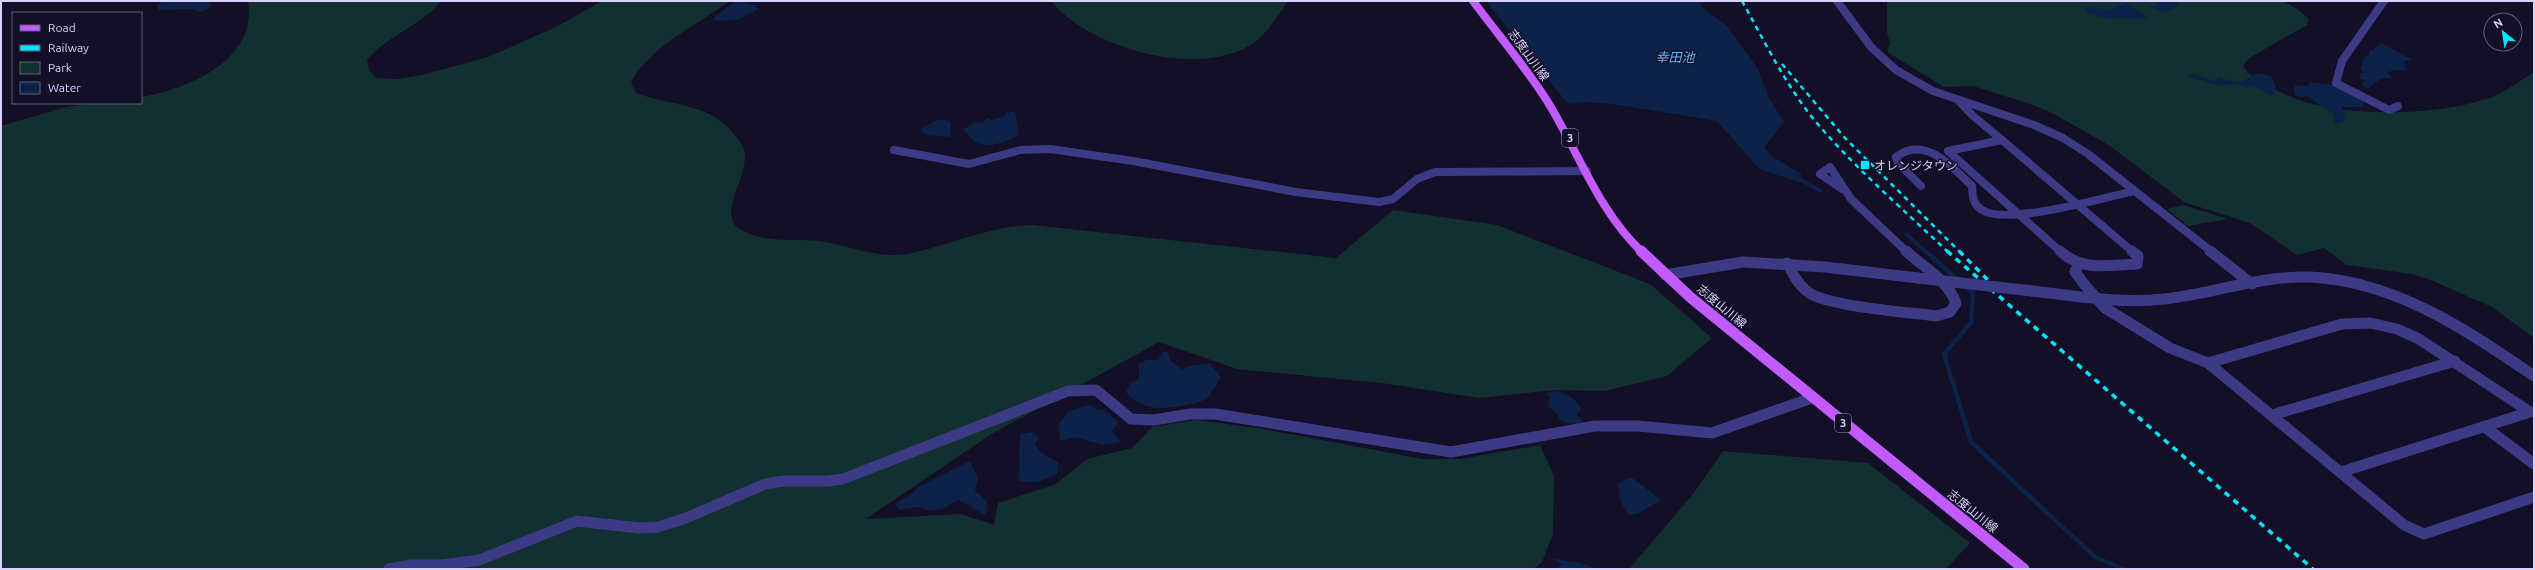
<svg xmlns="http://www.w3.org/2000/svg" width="2535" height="570" viewBox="0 0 2535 570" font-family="Ubuntu,'Noto Sans JP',sans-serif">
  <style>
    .green { fill: #12302f }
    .water { fill: #0c2248 }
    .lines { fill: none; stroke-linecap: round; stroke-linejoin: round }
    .stream-far1 { stroke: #0c2248; stroke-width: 3.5 }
    .stream { stroke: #0c2248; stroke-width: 4.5 }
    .minor-far1 { stroke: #3d3a85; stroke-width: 8 }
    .minor { stroke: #3d3a85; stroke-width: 11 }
    .tertiary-far1 { stroke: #3d3a85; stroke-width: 8 }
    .tertiary { stroke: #3d3a85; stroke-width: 11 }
    .primary-far1 { stroke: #c25bff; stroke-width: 8 }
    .primary { stroke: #c25bff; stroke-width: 11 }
    .rail-far1 { stroke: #00e5ff; stroke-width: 2.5; stroke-dasharray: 5 4.5; stroke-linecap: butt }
    .rail { stroke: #00e5ff; stroke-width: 3.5; stroke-dasharray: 6 5.5; stroke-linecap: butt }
    .minor-bridge { stroke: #3d3a85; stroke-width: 11 }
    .tertiary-bridge { stroke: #3d3a85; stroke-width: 11 }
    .poi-dot { fill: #00e5ff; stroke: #130f26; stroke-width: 1.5 }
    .labels { text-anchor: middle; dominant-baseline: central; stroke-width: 3; stroke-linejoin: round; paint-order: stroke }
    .shield { fill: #130f26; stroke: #9e99be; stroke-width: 1 }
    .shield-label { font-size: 11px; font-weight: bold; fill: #d9d4ff }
    .street-label { font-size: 12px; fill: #d9d4ff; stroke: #130f26 }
    .poi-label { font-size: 12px; fill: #d9d4ff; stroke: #130f26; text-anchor: start }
    .water-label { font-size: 13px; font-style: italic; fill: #62b6ff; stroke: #130f26 }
  </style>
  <rect width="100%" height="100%" fill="#130f26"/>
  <path class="green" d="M248 1H441C422 26 387 35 367 60L369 70 376 78 397 79 422 75 488 57 558 26 602 1H729C696 27 652 44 631 82L636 93C671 106 710 103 734 134 737 138 741 142 743 147 753 172 718 209 737 227 744 233 755 236 765 238 782 241 801 239 819 241 848 245 876 259 906 254 949 246 987 226 1032 225L1336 258 1393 210 1497 225 1650 284 1712 338 1667 376 1605 391 1555 390 1479 398 1382 383 1237 369 1159 342 990 435 866 519 961 514 994 525 998 503 1056 484 1087 459 1132 448 1152 427 1197 420 1264 429 1423 459H1460L1540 445 1554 476 1553 534 1542 562 1534 569H1V126L66 107 94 103H141V97C188 89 258 60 248 1Z
    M1051 1H1288C1278 15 1270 30 1256 41 1204 81 1089 49 1051 1Z
    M1887 1H2282C2293 6 2300 10 2308 19L2307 25 2249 58 2243 66 2248 73C2263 83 2279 93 2296 99 2349 118 2440 116 2492 97 2507 91 2521 80 2534 72V338L2492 307 2433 281 2412 274 2347 265 2324 248 2297 255 2250 223 2184 202 2110 146 2054 114 2033 105 1973 86 1944 87 1887 52 1890 43 1887 33Z
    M2184 205 2228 219 2188 226 2167 209Z
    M1723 451 1868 463 1970 543 1946 569H1629L1693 494Z"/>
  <path class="water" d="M165 1H209L211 7 200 12 193 9 158 10 157 5Z
    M737 1 754 5 759 9 737 20 713 21 715 16Z
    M1486 1H1699L1703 8 1727 26 1758 69 1769 98 1784 122 1764 147 1770 155 1801 174V183L1759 169 1717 121 1613 104 1585 102 1568 104Z
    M2159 1H2177L2178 6 2164 13 2147 6H2156Z
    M2127 3 2151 19 2106 18 2087 14 2085 10 2088 6 2106 10Z
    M2381 43 2413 60 2404 61 2406 71 2397 70 2387 72 2392 78H2382L2368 88 2363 87 2362 83 2365 81 2359 78 2361 73H2365L2361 69 2364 57 2369 56V52Z
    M2194 74 2214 81 2220 77C2226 80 2235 84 2242 81 2257 75 2252 71 2271 76 2275 84 2278 89 2272 96L2252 85 2250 88 2238 85H2214L2187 76Z
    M2310 82 2334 85 2364 101 2363 107H2341L2345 112 2344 121 2336 124 2334 122 2335 116C2326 106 2315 104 2306 95L2301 98 2295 94 2294 85 2308 86Z
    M1015 111 1019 134C1009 142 985 150 974 141 970 138 968 133 963 130L975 122 982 123 988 118 991 120 1004 117 1006 113Z
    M945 119 951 123 950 137 924 135 921 129 935 121Z
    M1163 352H1168L1170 360 1183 370 1189 366 1209 363 1221 377C1217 383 1212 393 1207 398 1202 402 1192 404 1186 405 1164 410 1142 411 1126 392L1130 383 1139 379V363L1147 360H1158Z
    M1555 390C1566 394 1576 398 1581 409L1576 414 1584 422 1571 424 1560 420 1556 413 1548 406 1550 398 1547 394Z
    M1088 405 1098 410 1104 409 1118 422 1112 431 1121 442 1102 445 1075 437 1060 441 1058 425 1068 412Z
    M1033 432 1039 438 1035 445 1041 453 1059 463 1057 474C1044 480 1033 486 1018 480 1021 464 1017 450 1021 434Z
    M970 461 978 478 975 491 987 501 986 515C975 511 969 504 958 500L942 509 930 511 918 507 899 510 895 505C902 497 912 497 918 487Z
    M1631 477 1661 500 1637 514 1630 515C1621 506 1618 496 1618 483Z
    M1550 558 1581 563 1598 569H1550L1557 568 1562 564Z"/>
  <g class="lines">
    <path class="stream-far1" d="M1797 178 1821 191
      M1906 234 1926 252"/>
    <path class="stream" d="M1925 251 1958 280
      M1965 286 1973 293 1971 323 1944 354 1971 442 2095 557 2123 569"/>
    <path class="minor-far1" d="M2384 1 2342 61 2336 83 2389 110 2398 106
      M1959 101 1972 115 2002 140
      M2002 140 2133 252
      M2002 140 1948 151 2061 252
      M894 150 969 164 1020 150 1050 149 1133 161 1296 192 1379 202 1393 199 1417 179 1435 172 1587 171
      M1921 186 1898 163 1896 157C1925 135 1951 166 1972 186 1973 196 1972 204 1982 210 2006 226 2103 198 2134 191
      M1842 189 1820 174 1830 167 1851 199 1907 252"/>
    <path class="minor" d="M2060 251C2083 272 2107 265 2137 264L2138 256 2132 251
      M1787 263C1793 274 1800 288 1811 294 1835 307 1906 312 1936 316L1950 312 1956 303C1947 279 1924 268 1906 251
      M2078 265 2075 272 2084 284
      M2105 308 2170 348 2208 363 2404 525 2424 534 2534 497
      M2208 363 2342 324 2370 323 2397 329 2419 339 2530 412 2341 472
      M2272 415 2455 361
      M2486 428 2534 464
      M389 569 411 565H441L479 560 577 521 639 528 658 527 686 518 765 484 784 481H828L843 479 1068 391 1096 390 1131 419 1154 420 1190 414H1215L1451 452 1595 426H1638L1712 433 1812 398"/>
    <path class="tertiary-far1" d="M1837 1 1871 47 1896 70 1933 91 2034 125 2063 138 2088 154 2212 252"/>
    <path class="tertiary" d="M2210 251 2252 284
      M1665 275 1743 262 1825 267 1918 278
      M2032 291C2076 296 2120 304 2164 299 2217 293 2269 272 2323 278 2402 286 2470 332 2534 376"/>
    <path class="primary-far1" d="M1473 1C1498 35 1531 73 1552 109 1580 157 1601 214 1642 252"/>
    <path class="primary" d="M1641 251 1690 297 2024 569"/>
    <path class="rail-far1" d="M1742 1C1765 42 1786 86 1816 122 1856 169 1904 210 1948 252
      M1782 64 1845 138 1960 252"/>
    <path class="rail" d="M1947 251 2313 569
      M1959 251 2000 292"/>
    <path class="minor-bridge" d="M2084 284 2105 308"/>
    <path class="tertiary-bridge" d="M1918 278 2032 291"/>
  </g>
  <rect class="poi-dot" x="1860" y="160" width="10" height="10" rx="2"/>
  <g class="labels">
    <g class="shield">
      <rect x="1562" y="129" width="16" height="18" rx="3"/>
      <rect x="1835" y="414" width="16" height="18" rx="3"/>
    </g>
    <g class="shield-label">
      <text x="1570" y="138">3</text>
      <text x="1843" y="423">3</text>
    </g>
    <g class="street-label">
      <text transform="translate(1529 55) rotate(54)">志度山川線</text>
      <text transform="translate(1722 306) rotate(40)">志度山川線</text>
      <text transform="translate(1973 511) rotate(39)">志度山川線</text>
    </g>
    <g class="poi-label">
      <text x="1874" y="165">オレンジタウン</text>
    </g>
    <g class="water-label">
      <text x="1675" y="57">幸田池</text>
    </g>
  </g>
  <rect width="2535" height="570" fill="none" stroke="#d9d4ff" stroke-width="4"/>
  <rect x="12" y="12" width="130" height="92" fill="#130f26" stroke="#625e7d"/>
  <rect x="20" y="25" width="20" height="6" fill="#c25bff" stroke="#625e7d"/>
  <text x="48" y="32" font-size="12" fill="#d9d4ff">Road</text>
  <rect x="20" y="45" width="20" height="6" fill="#00e5ff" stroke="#625e7d"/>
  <text x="48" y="52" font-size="12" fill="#d9d4ff">Railway</text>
  <rect x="20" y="62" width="20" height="12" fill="#12302f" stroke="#625e7d"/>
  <text x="48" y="72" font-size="12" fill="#d9d4ff">Park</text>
  <rect x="20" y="82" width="20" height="12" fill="#0c2248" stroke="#625e7d"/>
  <text x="48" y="92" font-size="12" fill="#d9d4ff">Water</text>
  <g transform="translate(2503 32) rotate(330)"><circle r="19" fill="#130f26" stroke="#625e7d"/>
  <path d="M0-3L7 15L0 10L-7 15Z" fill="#00e5ff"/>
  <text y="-6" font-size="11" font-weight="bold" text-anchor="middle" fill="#d9d4ff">N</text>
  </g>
</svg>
